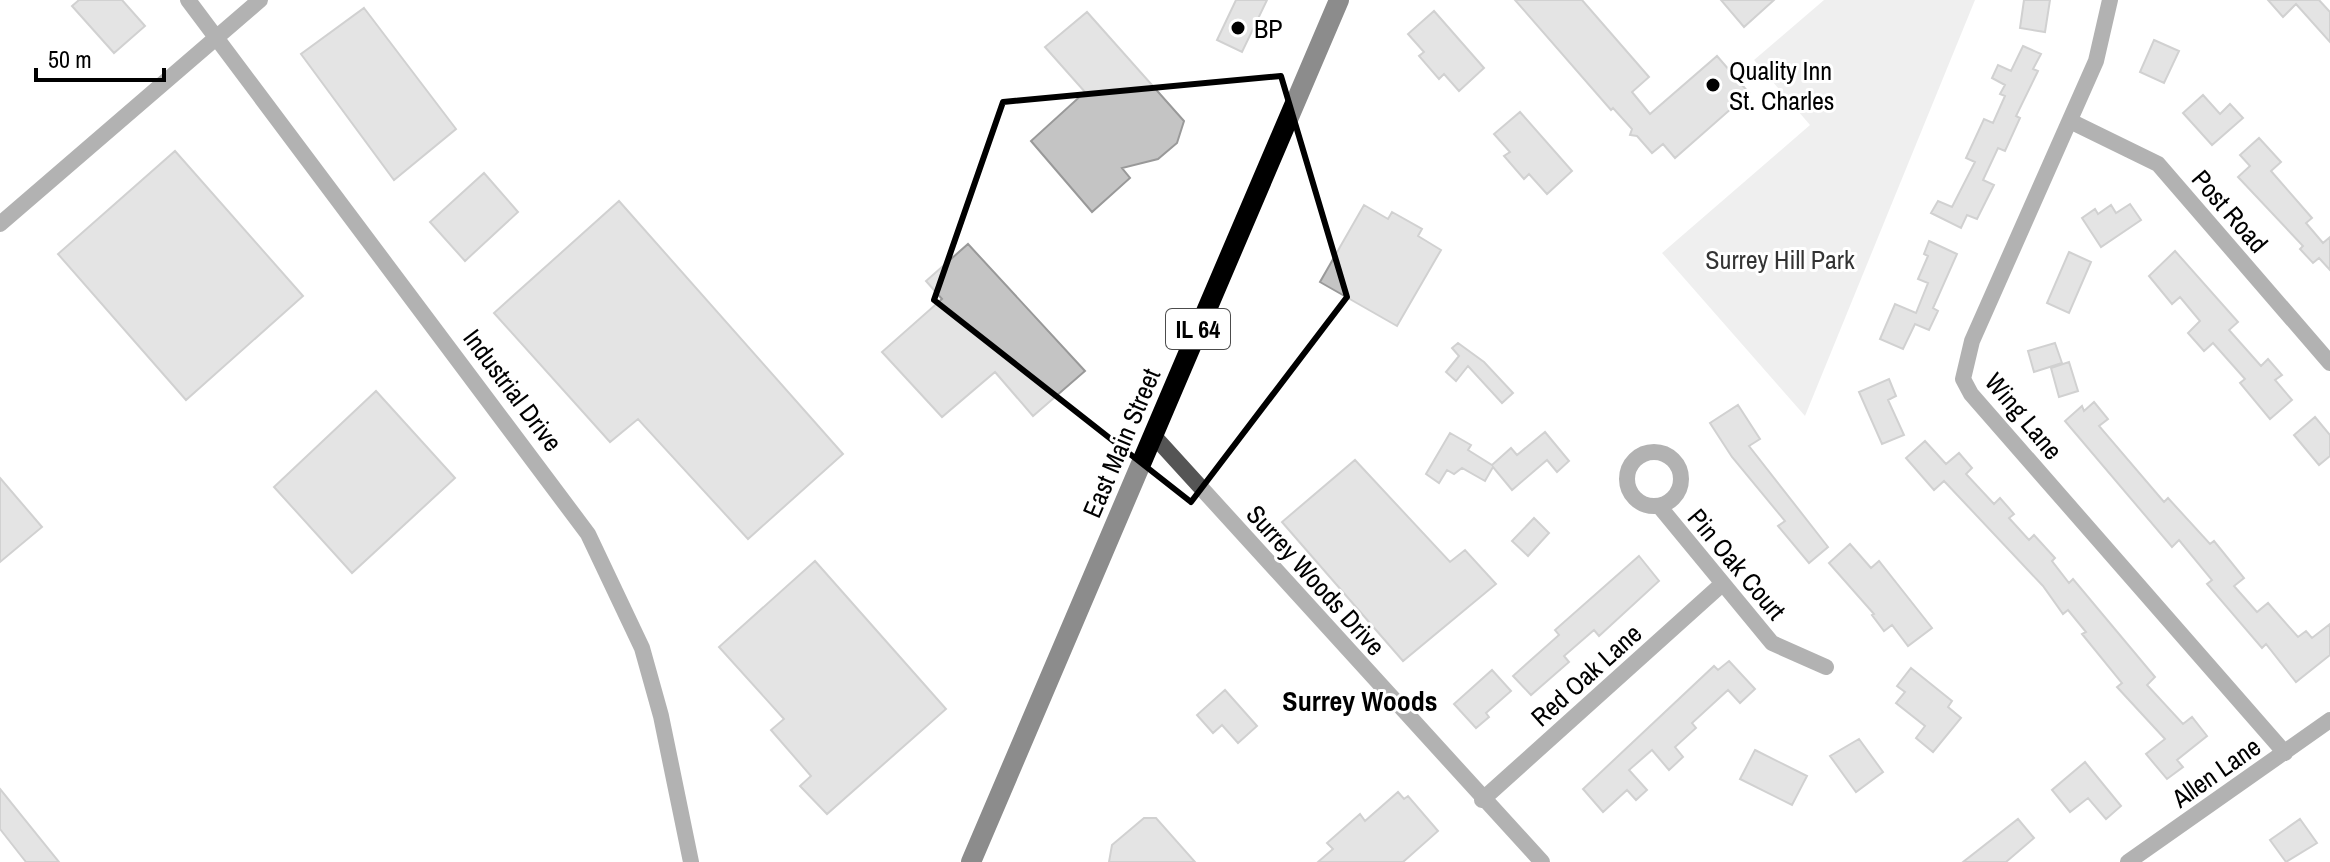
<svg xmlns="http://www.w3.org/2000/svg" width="2330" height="862" viewBox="0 0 2330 862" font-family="'Archivo Narrow',sans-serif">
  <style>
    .green { fill: #dcdcdc }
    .building { fill: #c4c4c4; stroke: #999; stroke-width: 2 }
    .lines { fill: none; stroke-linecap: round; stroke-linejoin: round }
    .minor { stroke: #555; stroke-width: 16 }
    .primary { stroke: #000; stroke-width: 20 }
    .marked { fill: none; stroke: #000; stroke-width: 6; stroke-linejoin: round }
    .poi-dot { fill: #000; stroke: #fff; stroke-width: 3 }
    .labels { text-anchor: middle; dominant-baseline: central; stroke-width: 6; stroke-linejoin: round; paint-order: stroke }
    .shield { fill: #fff; stroke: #4c4c4c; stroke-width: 2 }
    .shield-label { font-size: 24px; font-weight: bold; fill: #000 }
    .poi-label { font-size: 26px; fill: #000; stroke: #fff; text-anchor: start }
    .street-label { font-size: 26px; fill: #000; stroke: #fff }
    .park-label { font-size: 26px; fill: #333; stroke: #fff }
    .neighbourhood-label { font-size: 28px; font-weight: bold; fill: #000; stroke: #fff }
  </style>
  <rect width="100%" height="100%" fill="#fff"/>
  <path class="green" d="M1824 0H1975L1805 416 1662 253 1810 125 1754 60Z"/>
  <path class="building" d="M79 0H122L145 26 114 53 72 6Z
    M1236 0H1267L1242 52 1217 40Z
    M1515 0H1582L1649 77 1632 92 1650 114 1717 56 1749 93 1675 158 1663 144 1652 153 1637 136 1630 135 1632 129 1613 108 1611 110Z
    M1721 0H1774L1744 27Z
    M2024 0H2050L2045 32 2020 28Z
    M2268 0H2319L2330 12V42L2296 4 2283 17Z
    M364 8 456 129 394 180 301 54Z
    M1434 11 1484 68 1459 91 1444 74 1439 79 1419 56 1424 52 1408 34Z
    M1087 12 1184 121 1177 143 1158 159 1122 168 1130 178 1092 212 1031 141 1085 92 1045 47Z
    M2154 40 2179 51 2164 83 2140 72Z
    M2023 46 2041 54 2033 69 2038 71 2016 116 2020 118 2005 151 1998 148 1983 180 1994 185 1977 219 1967 215 1961 228 1931 213 1938 201 1952 207 1975 162 1966 158 1984 119 1993 123 2005 96 2000 94 2005 85 1992 78 1998 65 2011 71Z
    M2203 95 2220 114 2230 104 2243 118 2212 145 2183 113Z
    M1520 112 1572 171 1547 194 1529 174 1524 179 1504 156 1510 152 1494 134Z
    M2259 138 2281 162 2271 171 2312 218 2306 223 2323 243 2330 237V270L2319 258 2313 263 2300 249 2303 246 2238 177 2250 166 2240 155Z
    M175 151 303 296 186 400 58 254Z
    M484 173 518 212 465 261 430 222Z
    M619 201 843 454 748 539 638 419 610 442 494 313Z
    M2130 204 2141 220 2101 247 2082 218 2095 209 2098 214 2111 205 2116 213Z
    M1364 205 1388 219 1392 212 1422 229 1418 236 1441 250 1397 326 1320 282Z
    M1929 241 1957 254 1933 308 1938 311 1929 330 1915 324 1903 349 1880 339 1895 304 1916 313 1928 283 1918 279 1928 256 1924 254Z
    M968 244 1085 371 1033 416 995 372 942 417 882 352 942 299 926 281Z
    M2175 251 2238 322 2229 330 2261 366 2268 359 2282 375 2275 380 2292 400 2270 419 2240 383 2245 379 2213 343 2204 351 2188 333 2200 321 2180 297 2172 304 2149 276Z
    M2069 252 2091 262 2069 313 2047 303Z
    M1458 343 1484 362 1513 393 1502 403 1468 366 1456 381 1446 372 1459 356 1452 348Z
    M2055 343 2062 363 2034 372 2028 351Z
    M2069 362 2078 391 2059 397 2051 368Z
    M1889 379 1896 396 1888 400 1904 435 1882 444 1859 392Z
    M376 391 455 478 352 573 274 487Z
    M2094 402 2108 419 2099 426 2164 502 2168 498 2210 544 2214 541 2244 578 2234 586 2257 612 2268 603 2298 637 2306 631 2312 638 2330 624V655L2296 682 2266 644 2262 648 2207 584 2212 580 2179 540 2172 547 2065 421 2082 406 2084 411Z
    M1738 405 1760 439 1749 446 1828 547 1809 563 1778 526 1785 521 1732 457 1710 423Z
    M2315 417 2330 435V456L2319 465 2294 435Z
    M1545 432 1569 461 1557 472 1547 460 1512 490 1493 467 1485 481 1462 468 1454 474 1447 470 1439 483 1426 474 1450 433 1471 445 1468 450 1492 465 1511 448 1517 455Z
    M1925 441 1946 464 1959 453 1972 468 1966 474 1994 504 2000 498 2014 514 2009 518 2029 540 2034 535 2055 558 2052 561 2069 583 2073 579 2155 677 2147 685 2183 724 2192 717 2207 736 2177 760 2183 767 2167 779 2146 754 2165 739 2117 687 2122 683 2082 634 2086 632 2068 610 2063 614 2043 586 1944 481 1934 490 1906 458Z
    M1355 460 1450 562 1465 550 1496 584 1403 661 1282 522Z
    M0 478 42 527 0 562Z
    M1534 518 1549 533 1528 556 1512 541Z
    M1850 544 1871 568 1879 561 1932 628 1908 646 1892 625 1884 631 1872 615 1874 614 1829 563Z
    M1639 556 1659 581 1599 636 1594 630 1564 656 1569 662 1531 695 1513 676 1559 635 1555 630Z
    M815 561 946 709 827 814 800 786 811 776 771 730 784 719 719 647Z
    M1729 661 1755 689 1740 703 1728 690 1692 723 1696 728 1675 747 1683 757 1669 770 1652 750 1629 770 1647 790 1636 800 1627 790 1603 812 1583 789 1714 666 1718 670Z
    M1911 668 1952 701 1948 707 1961 718 1933 752 1916 738 1925 726 1896 703 1905 692 1897 686Z
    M1492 670 1511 691 1486 713 1489 717 1476 728 1454 704Z
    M1225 690 1257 726 1238 743 1222 725 1213 733 1197 715Z
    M1859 739 1883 772 1856 792 1830 756Z
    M1755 750 1807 776 1792 805 1740 779Z
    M2085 762 2121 806 2106 819 2088 798 2070 812 2052 790Z
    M0 789 59 862H26L0 829Z
    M1398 792 1404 799 1408 796 1438 831 1403 862H1318L1333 849 1327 843 1360 814 1365 821Z
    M1144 818H1156L1195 862H1109L1112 845Z
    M2018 819 2034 838 2006 862H1963Z
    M2300 819 2317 843 2286 862 2270 840Z"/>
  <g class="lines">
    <path class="minor" d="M188 0 588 534 642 648 661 716 691 862
      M2110 0 2096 61 1972 341 1963 379 1971 394 2285 753
      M2070 121 2158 164 2330 363
      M0 224 260 0
      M1153 435 1542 862
      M1627 479a27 27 0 1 1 54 0a27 27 0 1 1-54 0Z
      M1659 506 1772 643 1826 667
      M1482 800 1721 585
      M2128 862 2330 720"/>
    <path class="primary" d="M971 862 1339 0"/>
  </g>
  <path d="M0 0H2330V862H0ZM1281 76 1347 297 1191 502 934 300 1003 102Z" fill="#fff" fill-opacity=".55" fill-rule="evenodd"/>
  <path class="marked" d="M1281 76 1347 297 1191 502 934 300 1003 102Z"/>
  <g class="poi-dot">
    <circle cx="1238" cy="28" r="8"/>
    <circle cx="1713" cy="85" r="8"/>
  </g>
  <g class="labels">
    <rect class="shield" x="1166" y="309" width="64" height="40" rx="6"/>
    <g class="shield-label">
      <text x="1198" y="329">IL 64</text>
    </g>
    <g class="poi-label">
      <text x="1254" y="28">BP</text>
      <text x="1729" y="70">Quality Inn<tspan x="1729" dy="30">St. Charles</tspan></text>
    </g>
    <g class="street-label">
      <text transform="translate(2230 211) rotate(49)">Post Road</text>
      <text transform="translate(513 390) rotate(53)">Industrial Drive</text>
      <text transform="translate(2024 416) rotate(50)">Wing Lane</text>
      <text transform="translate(1121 443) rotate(-67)">East Main Street</text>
      <text transform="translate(1737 564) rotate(50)">Pin Oak Court</text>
      <text transform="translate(1316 580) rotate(48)">Surrey Woods Drive</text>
      <text transform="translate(1586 675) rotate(-42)">Red Oak Lane</text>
      <text transform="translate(2216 772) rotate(-35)">Allen Lane</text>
    </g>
    <g class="park-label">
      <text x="1780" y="259">Surrey Hill Park</text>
    </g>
    <g class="neighbourhood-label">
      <text x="1360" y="701">Surrey Woods</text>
    </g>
  </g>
  <path d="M36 68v12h128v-12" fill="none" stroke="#000000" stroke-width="4"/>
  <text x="48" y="68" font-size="24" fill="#000000" stroke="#ffffff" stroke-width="6" paint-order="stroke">50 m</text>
</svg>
